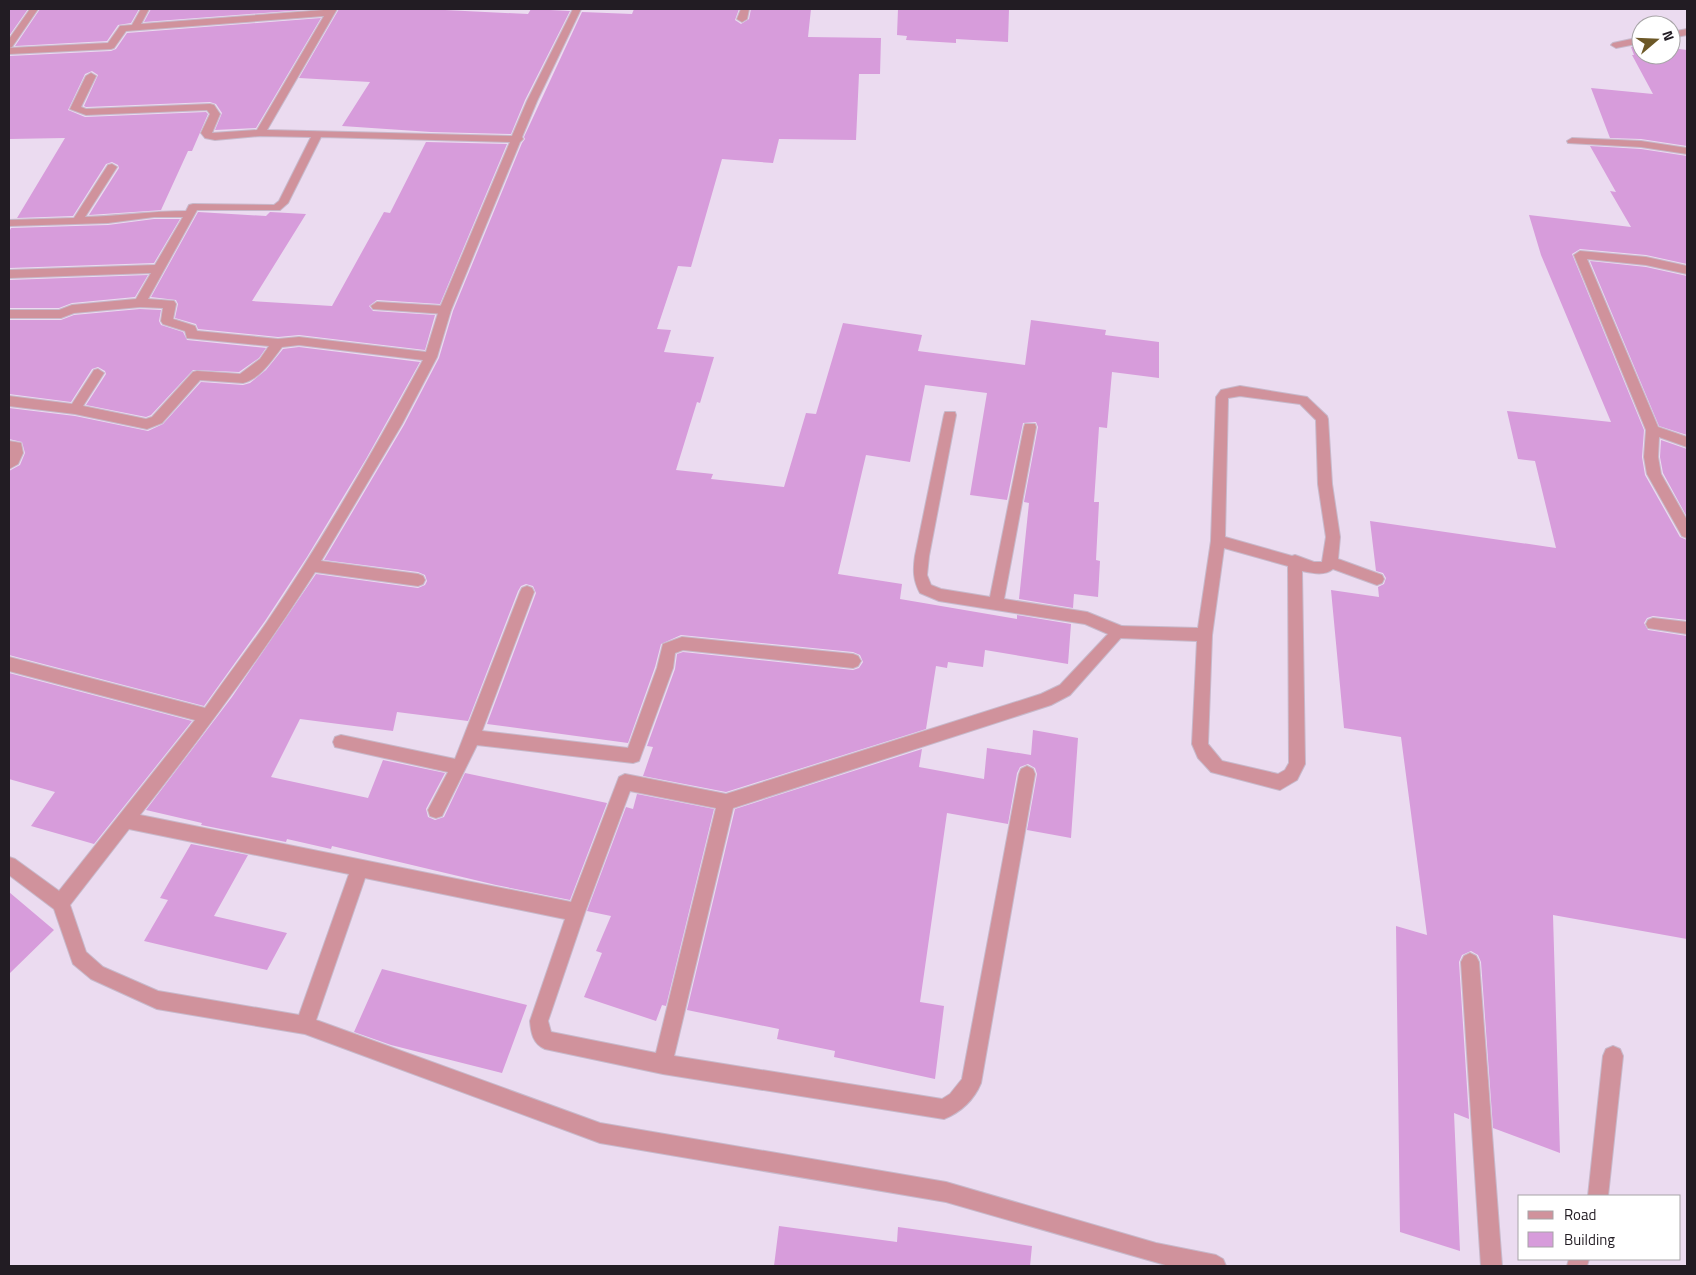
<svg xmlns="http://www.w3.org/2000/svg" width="1696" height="1275" viewBox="0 0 1696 1275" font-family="'Titillium Web',sans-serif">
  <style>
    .building { fill: #d79cdb }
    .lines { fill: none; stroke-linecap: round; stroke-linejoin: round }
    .lane-casing { stroke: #c7b9cb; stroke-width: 2 }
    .street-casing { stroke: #c7b9cb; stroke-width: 2 }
    .lane { fill: #d0929c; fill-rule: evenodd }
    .street { fill: #d0929c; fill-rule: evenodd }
  </style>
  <rect width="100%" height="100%" fill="#ebdbf0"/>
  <path class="building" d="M9 9H28L9 36Z
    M40 9H139L131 23 118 25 107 41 15 46Z
    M151 9H316L144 22Z
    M339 9H425L528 14 531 9 570 11 525 100 511 134 431 132 342 126 370 82 299 78Z
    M634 9H739L735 20 741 24 749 19 751 9H811L808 37 881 38 880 74H859L856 140 779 139 773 163 722 159 691 267 678 266 657 329 671 330 664 352 714 357 700 403 697 402 676 470 713 474 711 479 784 487 806 413 816 414 843 323 922 335 918 351 1025 365 1031 320 1106 330 1105 335 1159 342V378L1112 372 1107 428 1099 427 1094 502H1099L1096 560 1100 561 1098 597 1074 594 1073 608 1019 599 1029 503 1024 502 1038 427 1036 422 1023 423 1007 500 970 495 987 393 925 385 910 462 866 455 838 574 902 584 900 599 1017 619V615L1071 624 1068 664 985 650 983 667 948 662 947 668 936 666 926 729 726 792 643 776 653 747 647 746 675 669 677 654 683 652 853 670 859 668 863 662 860 655 853 652 681 635 661 644 655 667 628 743 487 724 536 593 533 586 526 584 521 586 518 591 468 721 397 712 393 731 300 719 271 777 368 798 383 760 445 773 426 809 428 817 435 820 444 817 465 773 607 803 570 900 496 885 332 846 331 849 287 839 286 842 201 825 202 823 146 810 232 697 316 574 418 588 425 585 427 581 425 575 418 572 324 560 404 425 439 358 453 311 522 143 525 139 524 137 582 12 632 14Z
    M898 9H1009L1008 42 956 39V43L906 40 907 36 897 35Z
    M321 18 256 128 215 130 222 113 216 104 210 102 86 107 84 106 98 75 92 71 85 74 68 110 85 117 206 112 208 114 192 151H188L161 210H163L89 215 119 168 118 165 112 162 106 164 73 216 17 218 65 138 9 139V56L111 51 116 49 127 33Z
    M1641 45V55H1671V48L1687 50V146L1641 139 1610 138 1591 88 1653 94 1632 55H1634L1631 47Z
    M426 142 507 144 440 304 377 300 369 306 373 311 435 315 425 350 299 335 278 337 198 329 196 324 175 318 178 304 176 300 151 297 198 212 266 216 270 212 306 214 252 301 332 306 384 212 390 213Z
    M1590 146 1641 149 1687 156V264L1646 255 1580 249 1572 254 1644 430 1642 457 1645 475 1680 537 1687 540V620L1653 616 1647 618 1644 623 1648 630 1687 636V939L1553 915 1560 1153 1493 1128 1481 962 1478 955 1471 951 1462 955 1459 962 1469 1119 1454 1113 1460 1251 1400 1232 1396 926 1427 935 1401 737 1344 728 1331 590 1379 597 1378 587 1384 584 1386 578 1383 573 1376 571 1370 521 1556 548 1535 461 1518 459 1507 411 1611 422 1541 255 1529 215 1631 227 1610 191 1616 192Z
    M154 219H180L154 263 9 268V232L11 228 108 225Z
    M1590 261 1646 267 1687 276V435L1659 426Z
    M148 275 135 297 72 303 59 308H9V280Z
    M140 309 161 310 159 321 161 325 183 332 187 340 266 348 259 358 239 372 193 370 151 415 146 417 86 405 106 374 105 371 98 367 92 369 71 402 9 394V320H61L74 315Z
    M299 347 420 362 366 459 307 557 265 621 204 706 9 655V471L20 465 25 453 22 442 9 439V408L75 416 148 431 163 424 201 382 243 385 250 383 266 370 283 349Z
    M1661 440 1687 449V517L1663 473 1660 457Z
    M9 673 192 721 94 844 31 826 55 792 9 779Z
    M1033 730 1078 738 1071 838 1027 830 1037 774 1035 768 1028 764 1020 767 1017 773 1008 824 947 813 920 1002 944 1006 935 1079 834 1057 835 1051 777 1039 779 1029 687 1010 735 809 922 749 919 767 984 779 987 748 1031 755Z
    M637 794 714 809 666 1006 662 1005 656 1021 584 997 602 953 596 951 611 916 587 911 626 807 633 809Z
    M191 844 248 855 214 916 287 933 267 970 144 941 168 900 160 898Z
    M9 892 54 930 9 974Z
    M382 969 527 1005 502 1073 391 1045 354 1032Z
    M779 1226 897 1242 898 1227 1032 1246 1030 1266H774Z"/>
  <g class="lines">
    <g class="lane-casing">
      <path id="lane" d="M377 302 445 306 451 310 445 314 373 309 371 306Z
        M1240 386 1307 397 1327 416 1328 419 1332 484 1340 537 1338 559 1382 575 1384 579 1382 583 1377 585 1333 569C1325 576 1312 573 1302 571L1305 764 1297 780 1280 790 1211 772 1198 758 1192 744 1197 641 1119 638 1114 637 1112 632 1114 627 1119 626 1198 628 1211 541 1216 397 1221 390ZM1240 396 1300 404 1316 420 1318 484 1326 537 1322 562H1314L1295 555 1292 556 1225 537 1228 398ZM1224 548 1288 566 1289 763 1285 770 1278 774 1222 761 1208 744 1212 635Z
        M1653 618 1687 622V634L1648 628 1646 624 1648 620Z
        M1470 953 1476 956 1479 962 1502 1266H1481L1461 962 1464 956Z
        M1613 1046 1620 1049 1623 1056 1608 1196H1588L1603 1056 1606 1049Z
        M1569 1259H1589L1587 1266H1567Z"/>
    </g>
    <g class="street-casing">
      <path id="street" d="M30 9H38L12 47 9 48V39Z
        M141 9H149L141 24 337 9 267 130 512 136 527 101 573 9H581L537 101 522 137 523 139 520 142 451 310 437 357 402 424 321 561 418 574 423 576 425 580 423 584 418 586 315 572C261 657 202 736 140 815L571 902 619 777 625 774 726 794 1041 694 1060 685 1108 634 1085 624 939 601 920 593C913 580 913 570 915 556L944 415 945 412H955L956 415 929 556 927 575 931 585 941 589 990 597 1024 427 1025 424H1035L1036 427 1004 599 1087 612 1124 627 1126 632 1070 695 1051 705 733 808 674 1056 942 1099 950 1094 962 1079 1019 774 1021 769 1027 766 1033 769 1035 774 981 1083C974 1100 961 1112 944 1119L663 1074 545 1049C533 1044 531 1033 530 1021L565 919 365 878 316 1020 600 1123 946 1182 1156 1243 1216 1255 1223 1259 1226 1266H1169L946 1202 600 1143 305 1034 157 1009 91 979 73 964 54 909 9 875V857L15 859 59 891 195 720 9 671V657L205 708C225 679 247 651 267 622 324 538 375 449 423 360L299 345 282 347C272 360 260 379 243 383L200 380 162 423 147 429 75 414 9 406V396L72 404 94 370 98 369 104 373 83 406 146 419 152 417 193 372 197 371 240 374 260 359 269 346 187 338 185 331 163 324 161 321 163 308 140 307 74 313 61 318H9V310H59L72 305 136 299 151 273 9 278V270L155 265 183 217H154L108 223 9 226V220L74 218 108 165 112 164 117 167 85 217C119 216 152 211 186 211L189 205 193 204 274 205 279 201 311 137 260 136 215 140 205 138 201 133 210 114 207 110 86 115 70 109 86 76 91 73 96 76 81 107 86 109 210 104 214 105 220 114 212 133 257 130 324 16 126 31 114 48 111 49 9 54V48L108 43 120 26 132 25ZM321 137 510 142 439 310 426 352 299 337 278 339 197 331 195 326 173 319 176 304 174 301 148 299 197 210H280L288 203ZM630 791 716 808 656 1053 551 1032 548 1021 585 912ZM129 829 349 874 299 1015 158 991 103 967 86 952 70 905Z
        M741 9H749L747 19 742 22 737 19Z
        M1687 29V35L1671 38V32Z
        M1641 37V43L1616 48 1611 45 1613 43Z
        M1572 138 1641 141 1687 148V154L1641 147 1568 143 1567 141Z
        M1580 251 1646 257 1687 266V274L1646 265 1587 259 1658 427 1687 437V447L1659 437 1658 457 1661 474 1687 520V538L1682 536 1647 474 1644 457 1646 430 1574 255Z
        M9 441 21 443 23 453 18 464 9 469Z
        M527 586 532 588 534 592 482 731 628 748 657 668 663 644 682 637 853 654 858 656 861 661 858 666 853 668 683 650 675 653 673 668 639 761 633 763 477 745 442 816 436 818 430 816 428 810 448 772 335 747 333 742 335 737 341 735 455 759 520 592 522 588Z"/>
    </g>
    <use href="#lane" class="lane"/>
    <use href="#street" class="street"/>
  </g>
  <rect width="1696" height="1275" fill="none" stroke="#221c23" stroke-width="20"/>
  <rect x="1518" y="1195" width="162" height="65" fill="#ffffff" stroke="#a7a4a7"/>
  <rect x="1528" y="1211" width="25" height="8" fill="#d0929c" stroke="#a7a4a7"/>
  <text x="1564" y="1220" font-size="15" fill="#221c23">Road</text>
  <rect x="1528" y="1232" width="25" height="15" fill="#d79cdb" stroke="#a7a4a7"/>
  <text x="1564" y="1245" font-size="15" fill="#221c23">Building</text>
  <g transform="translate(1656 40) rotate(71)"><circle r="24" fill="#ffffff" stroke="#a7a4a7"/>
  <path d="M0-4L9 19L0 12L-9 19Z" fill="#6c5827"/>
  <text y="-8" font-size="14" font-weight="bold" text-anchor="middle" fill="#221c23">N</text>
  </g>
</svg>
